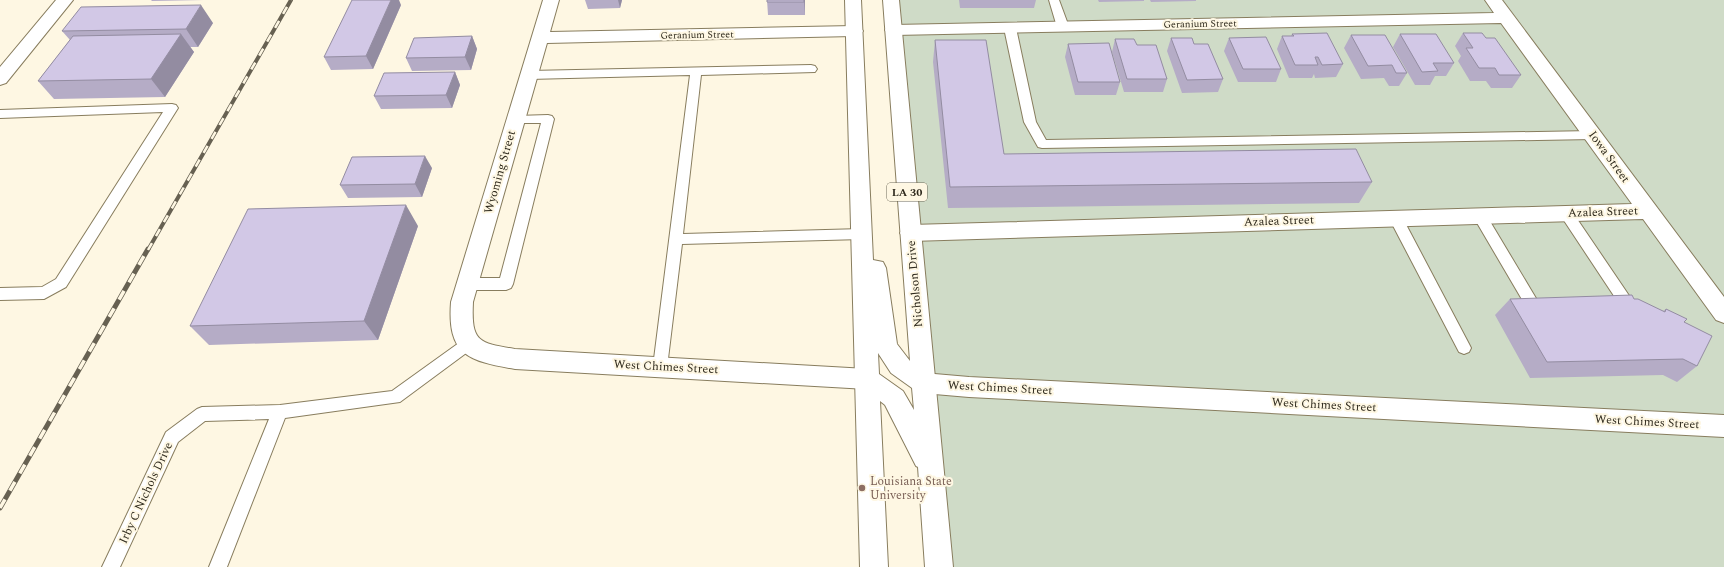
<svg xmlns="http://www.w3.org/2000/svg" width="1724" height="567" viewBox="0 0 1724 567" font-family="Spectral,serif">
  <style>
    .green { fill: #cfdbc7 }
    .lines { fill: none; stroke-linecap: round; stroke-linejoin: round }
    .service-casing { stroke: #887d5e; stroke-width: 2 }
    .minor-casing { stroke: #887d5e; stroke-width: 2 }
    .primary-casing { stroke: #887d5e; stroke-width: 2 }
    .service { fill: #fff; fill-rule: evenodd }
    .minor { fill: #fff; fill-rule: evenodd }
    .primary { fill: #fff; fill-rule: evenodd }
    .rail-far1-casing { stroke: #676152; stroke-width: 4 }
    .rail-casing { stroke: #676152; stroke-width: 5 }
    .rail-far1 { stroke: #fef7e3; stroke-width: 2.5; stroke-dasharray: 8; stroke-linecap: butt }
    .rail { stroke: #fef7e3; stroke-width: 3.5; stroke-dasharray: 10; stroke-linecap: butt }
    .wall { fill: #b5acc6 }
    .shaded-wall { fill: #938ca1 }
    .building { fill: #d2c8e6; stroke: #938ca1 }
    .education-dot { fill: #8d6e63; stroke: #fef7e3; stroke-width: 1.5 }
    .labels { text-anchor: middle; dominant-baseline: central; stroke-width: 4; stroke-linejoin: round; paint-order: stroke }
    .far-street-label { font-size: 10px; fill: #2f2a1d; stroke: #fef7e3 }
    .shield { fill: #fef7e3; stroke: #6d6858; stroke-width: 1 }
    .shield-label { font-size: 11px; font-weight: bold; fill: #2f2a1d }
    .street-label { font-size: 12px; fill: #2f2a1d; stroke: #fef7e3 }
    .education-label { font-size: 12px; fill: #785e54; stroke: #fef7e3; text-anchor: start }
  </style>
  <rect width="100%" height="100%" fill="#fef7e3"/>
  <path class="green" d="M892 0H1724V567H939Z"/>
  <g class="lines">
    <g class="service-casing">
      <path id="service" d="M1049 0H1059L1069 27 1067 29H1059L1057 27Z
        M1010 25 1016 28 1036 122 1046 140 1593 131 1597 132 1599 135 1597 138 1593 139 1042 148 1038 147 1024 122 1004 28Z
        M811 65 815 66 817 69 815 72 701 75 683 234 862 229 867 230 869 234 867 238 862 239 682 244 667 367 665 371 660 373 655 371 653 367 690 75 529 79 525 78 523 75 525 72 529 71Z
        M172 104 176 105 178 108 66 287 44 299 0 300V288L42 287 56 279 163 112 0 118V110Z
        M548 115 552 116 554 119 513 284 511 288 506 290H467L462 288 460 284 462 280 467 278H500L541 123H512L510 120 512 117 516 116Z
        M1566 208 1571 210 1632 300 1634 304 1632 308 1627 310 1622 308 1561 216 1559 213 1561 210Z
        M1480 211 1485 213 1537 300 1539 304 1537 308 1532 310 1527 308 1473 216 1475 213Z
        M1396 213 1401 215 1469 344 1471 348 1469 352 1464 354 1459 352 1389 218 1391 215Z
        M468 338 473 340 475 344 473 348 400 402 285 418 227 567H209L269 419 205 421 178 442 120 567H102L166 432 197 409 202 407 280 405 392 391 463 340Z"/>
    </g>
    <g class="minor-casing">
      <path id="minor" d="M56 0H73L6 83 0 85V67Z
        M543 0H559L550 32 854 26 860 27 863 31 860 35 854 36 547 43 473 302C471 342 478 343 515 349L867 369 875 372 879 379 875 386 867 389 515 369C468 361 447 355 451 302Z
        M1485 0H1502L1724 297V323L1716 320 1643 219 911 241 904 239 900 233 904 227 911 225 1632 204 1501 23 894 35 888 34 885 30 888 26 894 25 1494 13Z
        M923 373 969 377 1724 415V437L969 397 923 393 915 390 911 383 915 376Z"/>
    </g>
    <g class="primary-casing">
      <path id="primary" d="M845 0H861L873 260 883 262 886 268 897 344 910 361 883 0H899L953 567H925L918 467 916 466 885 405 880 401 888 567H860ZM878 353 891 373 912 388 914 410 903 391 879 374Z"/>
    </g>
    <use href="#service" class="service"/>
    <use href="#minor" class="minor"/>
    <use href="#primary" class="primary"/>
    <g class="rail-far1-casing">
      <path id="rail-far1" d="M148 250 291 0"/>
    </g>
    <g class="rail-casing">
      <path id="rail" d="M0 508 148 249"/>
    </g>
    <use href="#rail-far1" class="rail-far1"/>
    <use href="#rail" class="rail"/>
  </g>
  <path class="wall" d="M151 0H204L152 1Z
    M585 0H622L620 8 588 9Z
    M767 0H805V15H768Z
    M959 0H1036L1034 8H960Z
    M1098 0H1144V1L1099 2Z
    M1150 0H1196V1L1151 2Z
    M401 5 373 69 331 70 324 57Z
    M213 23 198 47H190L194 52 165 97 54 99 38 81 70 40 62 31Z
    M1463 33 1486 38 1521 75 1512 88H1491L1486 81H1470L1458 61 1461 56 1455 46Z
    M1292 34 1343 64 1336 77 1315 78 1314 74 1312 78H1289L1277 49 1282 36H1291Z
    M1400 34 1454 63 1446 76H1435L1430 85H1415L1393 47Z
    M1351 35 1407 73 1399 86H1389L1384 78 1361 79 1344 48Z
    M472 36 477 49 471 70 412 71 406 58Z
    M1171 38 1194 44 1223 79 1218 92 1182 93 1167 51Z
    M1229 38 1281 69 1276 82H1238L1224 51Z
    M1115 39 1137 45 1167 79 1163 92H1124L1112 52Z
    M935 40 1004 154 1372 182 1359 203 948 208 933 62Z
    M1068 44 1120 82 1116 95H1075L1065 57Z
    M455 72 460 85 452 108 381 109 374 96Z
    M432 168 422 197 348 198 340 185Z
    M418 226 378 340 209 345 190 326Z
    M1510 299H1634L1663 311 1666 309 1684 322 1697 366 1677 382 1663 375 1530 378 1495 315Z"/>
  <path class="shaded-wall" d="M391 0H399L401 5 373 69 366 56Z
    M618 0H622L620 8Z
    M804 0H805V15Z
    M201 5 213 23 198 47 186 29Z
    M181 34 194 52 165 97 151 79Z
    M472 36 477 49 471 70 465 57Z
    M455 72 460 85 452 108 446 95Z
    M425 156 432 168 422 197 415 184Z
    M406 205 418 226 378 340 364 321Z"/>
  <path class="building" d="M352 0H391L366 56 324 57Z
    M767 0H804V2H767Z
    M201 5 186 29 62 31 81 7Z
    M1327 33 1343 64 1322 65 1318 57H1315L1318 65H1295L1282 36H1294L1292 34Z
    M1463 33H1482L1486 38H1495L1521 75H1499L1495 68H1479L1466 48H1473Z
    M181 34 151 79 38 81 73 36Z
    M1400 34H1436L1454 63H1433L1438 71 1422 72Z
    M1351 35H1385L1407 73H1396L1392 65 1368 66Z
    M472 36 465 57 406 58 414 38Z
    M1266 37 1281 69H1243L1229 38Z
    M1171 38H1192L1194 44H1208L1223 79 1187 80Z
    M1115 39H1134L1137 45H1156L1167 79H1127Z
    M935 40H986L1004 154 1356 149 1372 182 950 187Z
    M1109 43 1120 82H1078L1068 44Z
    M455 72 446 95 374 96 384 73Z
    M425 156 415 184 340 185 352 157Z
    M406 205 364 321 190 326 248 209Z
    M1632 295 1634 299H1638L1665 312 1666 309 1687 319 1684 322 1712 336 1697 366 1683 359 1547 362 1510 299Z"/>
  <circle class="education-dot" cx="862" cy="488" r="4"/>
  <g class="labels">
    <g class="far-street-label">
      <text transform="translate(1200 24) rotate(-1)">Geranium Street</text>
      <text transform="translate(697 35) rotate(-1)">Geranium Street</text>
    </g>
    <rect class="shield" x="887" y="183" width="40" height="18" rx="3"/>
    <g class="shield-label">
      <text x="907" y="192">LA 30</text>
    </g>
    <g class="street-label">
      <text transform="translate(1609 157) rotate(54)">Iowa Street</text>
      <text transform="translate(500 172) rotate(-74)">Wyoming Street</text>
      <text transform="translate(1603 212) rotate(-2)">Azalea Street</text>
      <text transform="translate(1279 221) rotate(-2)">Azalea Street</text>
      <text transform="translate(915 284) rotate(-95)">Nicholson Drive</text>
      <text transform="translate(666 367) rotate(3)">West Chimes Street</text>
      <text transform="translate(1000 388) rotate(3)">West Chimes Street</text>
      <text transform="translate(1324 405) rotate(3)">West Chimes Street</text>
      <text transform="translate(1647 422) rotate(3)">West Chimes Street</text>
      <text transform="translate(146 493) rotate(-65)">Irby C Nichols Drive</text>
    </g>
    <g class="education-label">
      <text x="870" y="481">Louisiana State<tspan x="870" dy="14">University</tspan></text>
    </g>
  </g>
</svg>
